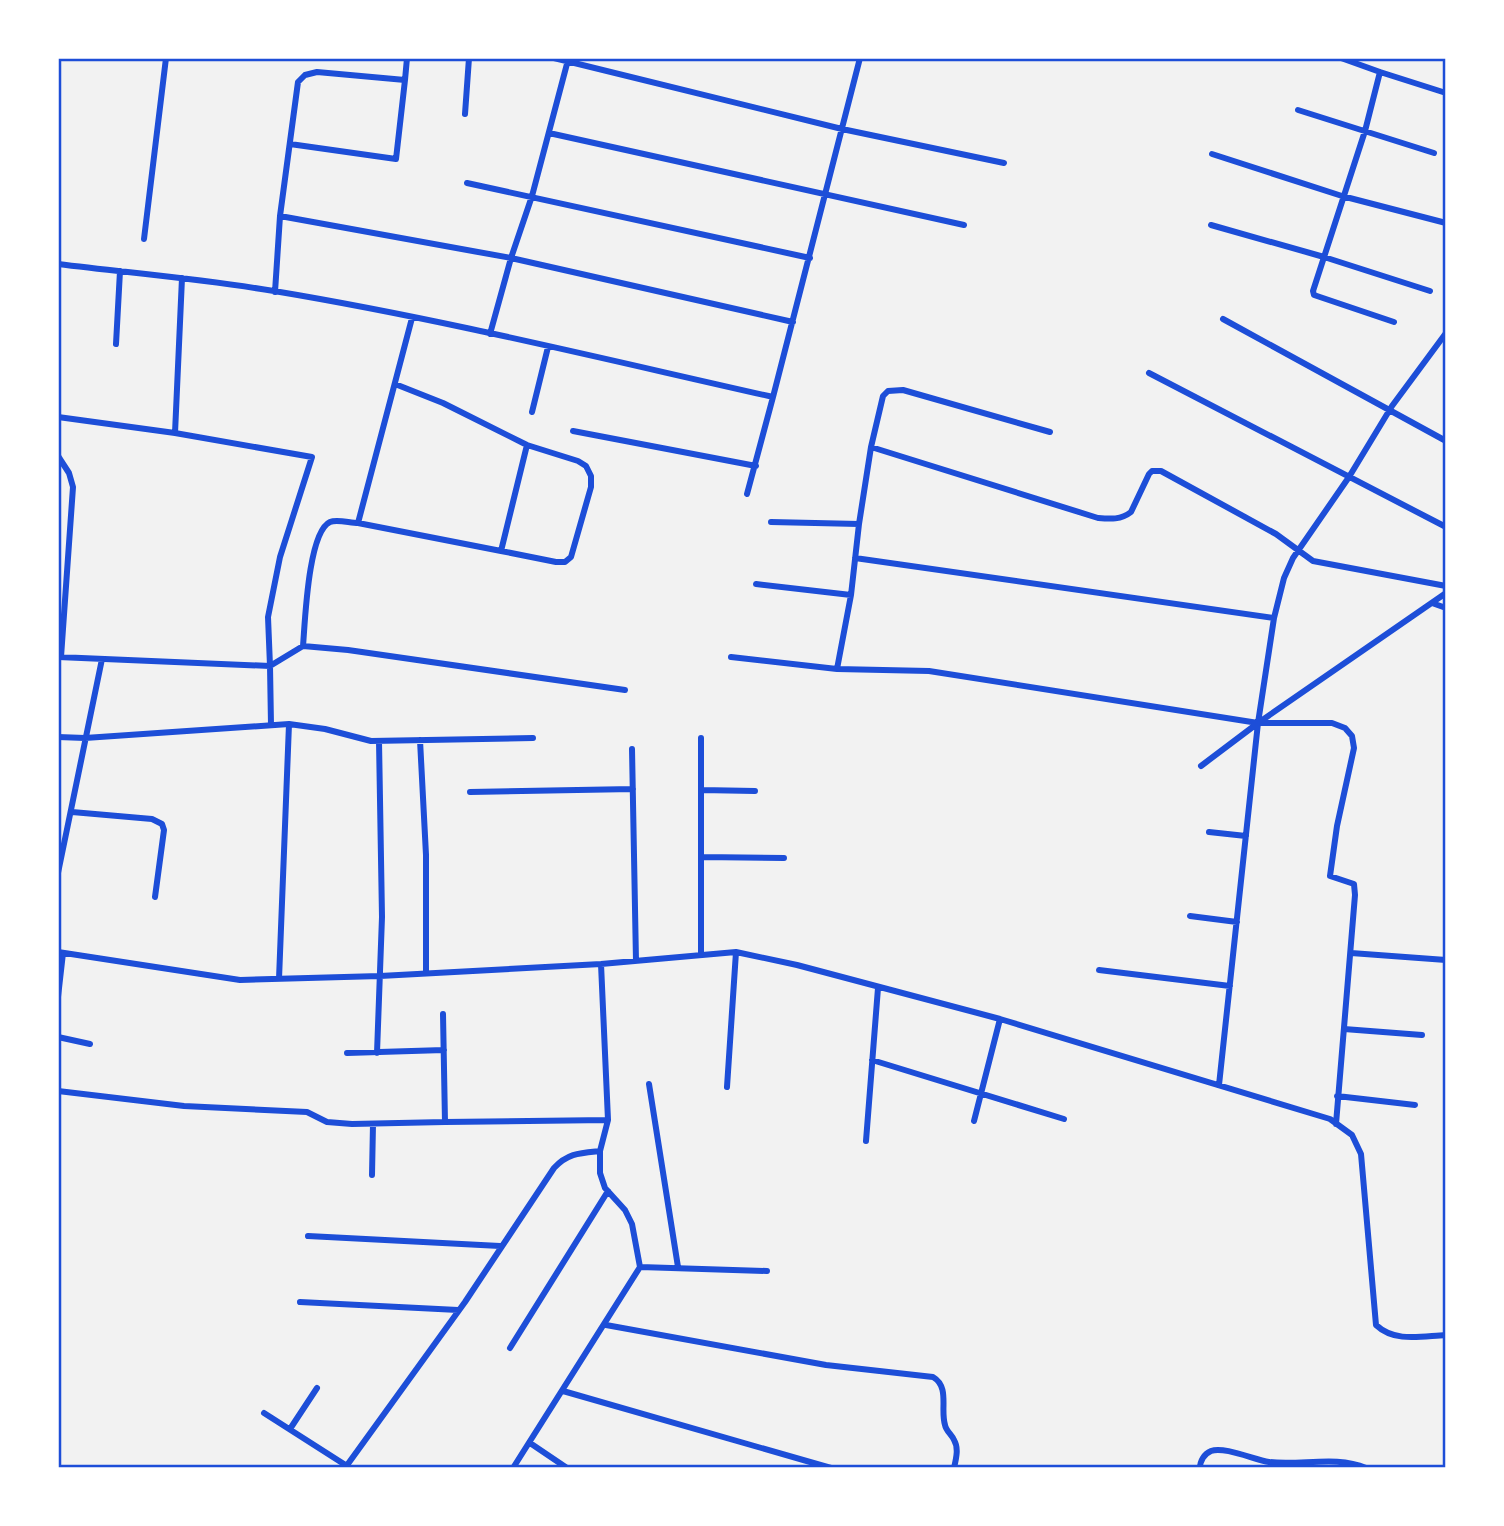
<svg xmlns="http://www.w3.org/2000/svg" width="1504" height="1526" viewBox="0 0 1504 1526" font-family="Rubik,sans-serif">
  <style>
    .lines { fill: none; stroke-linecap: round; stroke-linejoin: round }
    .minor { stroke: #1d4ed8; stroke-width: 6 }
    .neatline { fill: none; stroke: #1d4ed8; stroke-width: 2.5 }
  </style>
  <rect width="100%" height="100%" fill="#f2f2f2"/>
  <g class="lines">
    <path class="minor" d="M554 58 842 129 1004 163
      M1341 58 1380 72
      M1298 110 1434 153
      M465 114 469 58
      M549 133 964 225
      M290 144 396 159 405 80
      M1212 154 1342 196 1446 223
      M467 183 810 258
      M280 216 511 258 793 322
      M1211 225 1324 257 1430 291
      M144 239 166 58
      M58 264C130 273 202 279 274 291 442 319 608 360 773 397L860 58
      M275 292 280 216 298 82 305 75 317 72 405 80 407 58
      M1223 319 1446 441
      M1394 322 1314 295 1313 291 1365 131 1380 72 1446 93
      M490 334 511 258 532 196 568 60
      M116 344 120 271
      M1149 373 1446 527
      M395 384 443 403 527 445 578 461 586 466 591 476V487L571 557 565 562H556L501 551
      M532 412 548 347
      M58 417 175 433 312 457 280 557 268 617 270 666 303 646 348 650 625 690
      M573 431 756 466
      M1050 432 903 390 888 391 883 396 871 447 859 524 851 595 837 669 929 671 1258 723H1332L1345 728 1352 736 1354 748 1337 826 1330 876 1354 884 1355 895 1336 1124
      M175 433 182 278
      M871 447 1098 518C1110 519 1121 520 1131 512L1149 474 1152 471H1161L1276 534 1313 561 1446 586
      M58 456 69 473 73 487 61 657
      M747 494 773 397
      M771 522 859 524
      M358 523 501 551 527 445
      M855 558 1274 618
      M756 584 851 595
      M1432 603 1446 608
      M303 646C305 623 308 532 330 522 337 519 350 523 358 523L412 318
      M58 657 270 666 271 725
      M731 657 837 669
      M58 737 85 738 289 724 325 729 371 741 533 738
      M420 740 426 855V973
      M632 749 636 961
      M1201 766 1258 723 1446 593
      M701 790 755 791
      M470 792 633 789
      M72 812 152 819 162 824 164 830 155 897
      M1209 832 1246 836
      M701 857 784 858
      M58 873 102 659
      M1190 916 1237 922
      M58 952 240 980 380 976 601 964 736 952 797 965 1000 1019 1330 1119 1352 1135 1361 1154 1376 1325C1395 1343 1422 1336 1446 1335
      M1351 953 1446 960
      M701 955V738
      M1099 970 1230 986
      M279 979 289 724
      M58 997 63 953
      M443 1014 445 1122 608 1120
      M1344 1029 1422 1035
      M58 1037 90 1044
      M347 1053 444 1050
      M377 1053 382 917 379 741
      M872 1060 1064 1119
      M649 1084 678 1267
      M1219 1085 1258 723 1274 618 1284 578 1293 558 1349 477 1392 406 1446 333
      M727 1087 736 952
      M58 1091 184 1106 307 1112 327 1122 352 1124 445 1122
      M1337 1096 1415 1105
      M974 1121 1000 1019
      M866 1141 878 988
      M372 1175 373 1124
      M308 1236 500 1246
      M640 1267 767 1271
      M300 1302 458 1310
      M606 1325 826 1365 933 1377C950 1387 940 1409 945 1425 946 1431 952 1435 954 1440 959 1448 956 1459 954 1468
      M510 1348 608 1191
      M563 1391 831 1468
      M264 1413 347 1466
      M290 1429 317 1388
      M530 1443 567 1468
      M345 1468 465 1302 554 1168C568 1153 580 1153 600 1151
      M513 1468 640 1267 632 1224 625 1210 605 1188 600 1173V1151L608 1120 601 964
      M1200 1468C1200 1461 1204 1454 1211 1451 1224 1446 1255 1460 1269 1462 1301 1466 1336 1455 1366 1468"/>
  </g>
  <rect width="1504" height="1526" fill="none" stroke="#ffffff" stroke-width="119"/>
  <rect x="60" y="60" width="1384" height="1406" class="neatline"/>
</svg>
